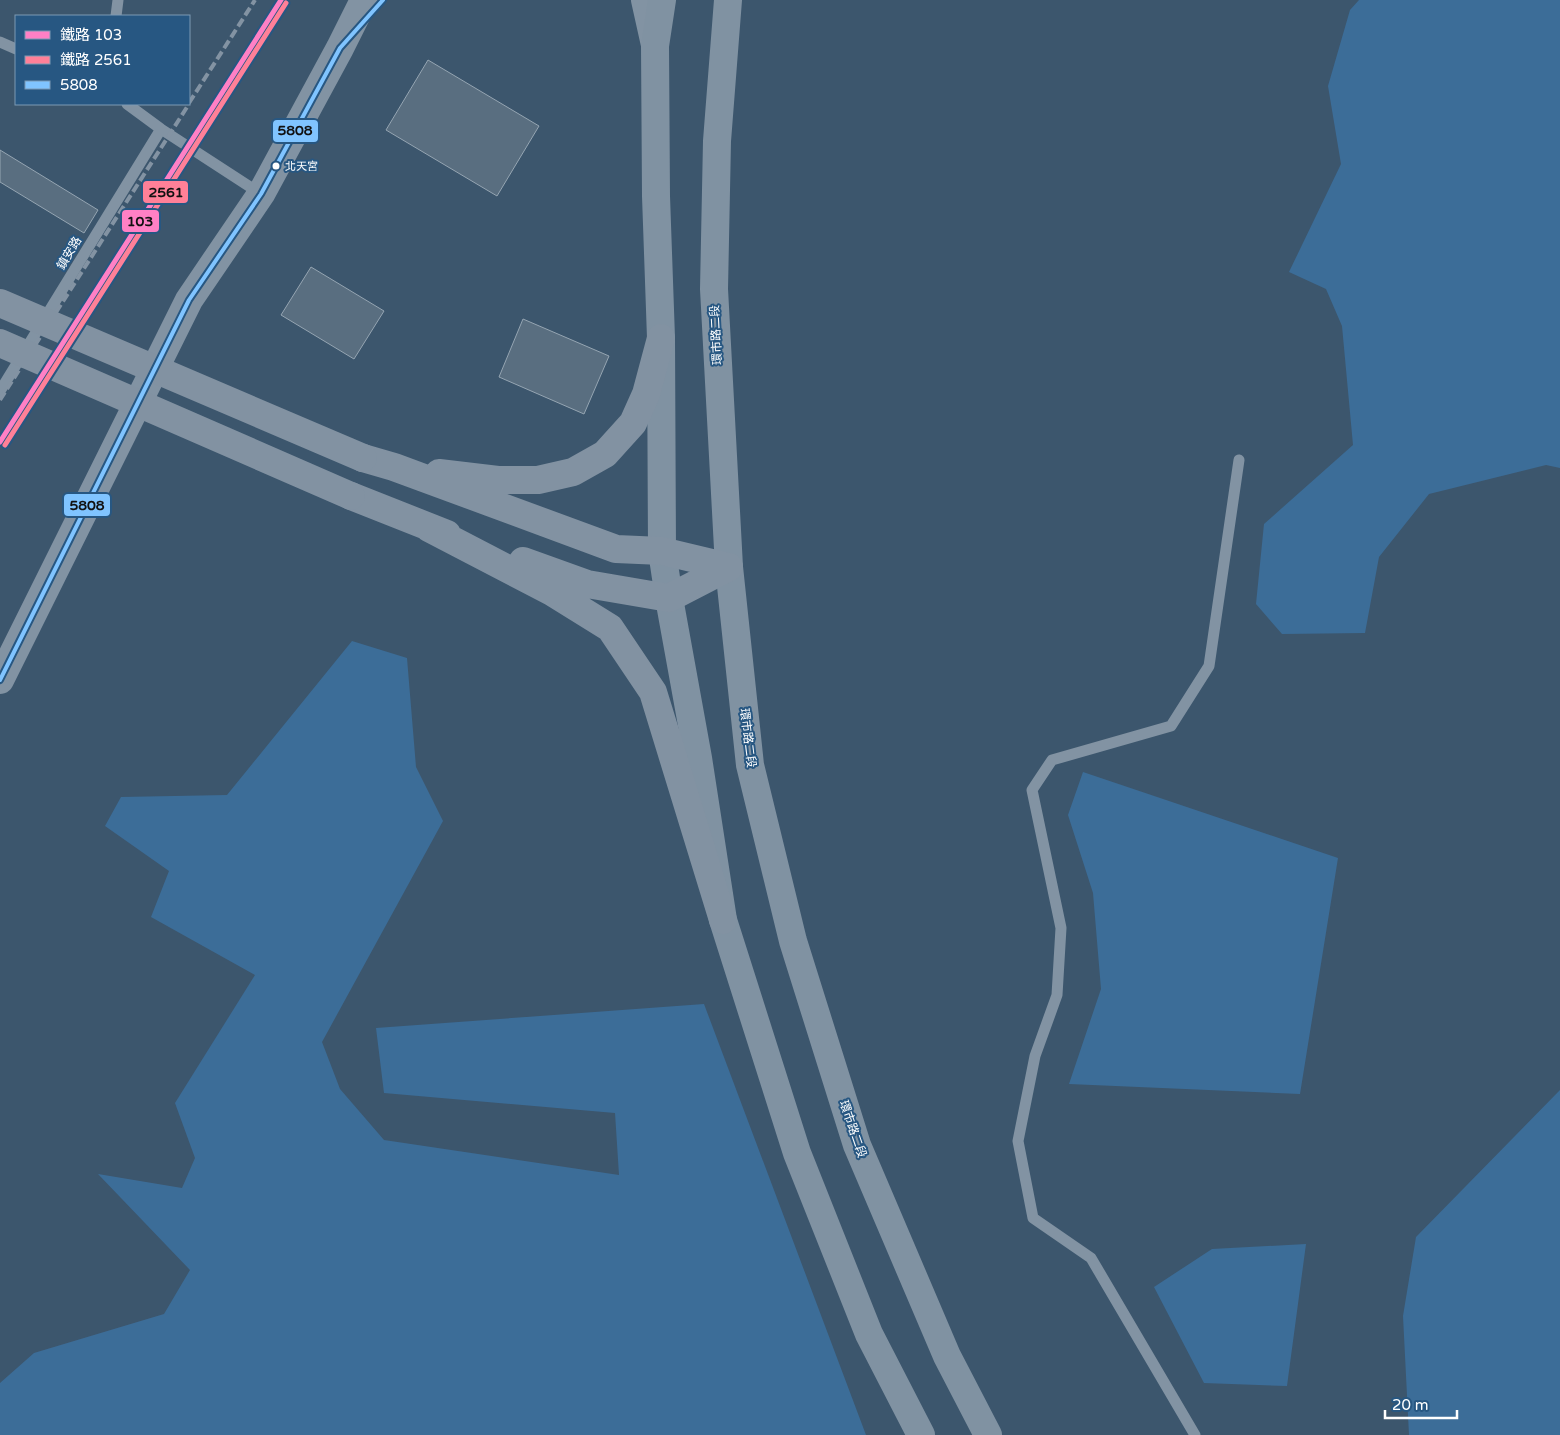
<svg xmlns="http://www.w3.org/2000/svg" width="1560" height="1435" viewBox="0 0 1560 1435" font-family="'Varela Round','Noto Sans TC',sans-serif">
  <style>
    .green { fill: #3c6d98 }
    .building { fill: #596e80; stroke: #95a5b2 }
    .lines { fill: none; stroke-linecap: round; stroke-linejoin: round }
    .service { stroke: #8293a3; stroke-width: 11 }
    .tertiary { stroke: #8293a3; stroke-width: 28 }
    .primary { stroke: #8092a2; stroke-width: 28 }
    .trunk { stroke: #8292a2; stroke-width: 28 }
    .rail { stroke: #8393a3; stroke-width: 4; stroke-dasharray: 9 4; stroke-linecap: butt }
    .trunk-bridge { stroke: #8292a2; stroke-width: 28 }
    .bus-1-casing { stroke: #275782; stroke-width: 8 }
    .bus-1 { stroke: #80c4ff; stroke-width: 4 }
    .rail-1-casing { stroke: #275782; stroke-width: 9 }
    .rail-2-casing { stroke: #275782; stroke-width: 9 }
    .rail-1 { stroke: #ff80c5; stroke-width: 5 }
    .rail-2 { stroke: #ff8098; stroke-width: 5 }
    .bus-dot { fill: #fff; stroke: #275782; stroke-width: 2 }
    .labels { text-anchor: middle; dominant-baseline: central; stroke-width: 4; stroke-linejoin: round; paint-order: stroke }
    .bus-label { font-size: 11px; fill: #fff; stroke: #275782; text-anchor: start }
    .street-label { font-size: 12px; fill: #fff; stroke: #275782 }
    .line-badge { stroke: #275782; stroke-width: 2 }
    .pale-badge-label { font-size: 14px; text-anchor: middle; font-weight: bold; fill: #111 }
  </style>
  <rect width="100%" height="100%" fill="#3c566d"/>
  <path class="green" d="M1359 0H1560V468L1546 465 1429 494 1379 557 1365 633 1282 634 1256 604 1264 524 1353 445 1342 326 1326 289 1289 272 1341 164 1328 86 1350 10Z
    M352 641 407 658 416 767 443 821 322 1042 340 1089 384 1140 619 1175 615 1113 384 1093 376 1028 704 1004 866 1435H0V1383L34 1353 164 1314 190 1270 98 1174 182 1188 195 1158 175 1103 255 975 151 917 169 871 105 826 121 797 227 795Z
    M1083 772 1338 858 1300 1094 1069 1084 1101 989 1093 893 1068 815Z
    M1560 1090V1435H1409L1403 1316 1416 1237Z
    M1306 1244 1287 1386 1204 1383 1154 1287 1212 1249Z"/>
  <path class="building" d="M428 60 539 126 497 196 386 130Z
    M0 150 98 210 84 233 0 182Z
    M311 267 384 311 354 359 281 315Z
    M523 319 609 356 584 414 499 377Z"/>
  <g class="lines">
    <path class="service" d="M116 16 118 0
      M0 42 16 49
      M127 104 161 129 261 194
      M0 391 161 129
      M1195 1435 1091 1258 1033 1218 1018 1141 1035 1056 1057 995 1061 928 1032 790 1052 760 1171 726 1209 666 1239 460"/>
    <path class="tertiary" d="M645 0 655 45
      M0 680 189 300 261 194 340 48 364 0"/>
    <path class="primary" d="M662 0 655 46 656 196 661 338 662 551 669 598 698 758 723 920 797 1153 869 1334 921 1435
      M728 0 717 141 714 289 729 567 750 765 793 941 857 1145 947 1356 988 1435"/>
    <path class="trunk" d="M363 458 394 467 616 549 662 551 729 567
      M439 473 498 480H538L573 472 605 454 633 423 646 394 661 338
      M351 496 447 534
      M429 528 552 592 610 628 653 692 723 920
      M523 561 587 584 669 598 729 567"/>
    <path class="rail" d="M189 103 255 0
      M0 400 189 104"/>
    <path class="trunk-bridge" d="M0 303 363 458
      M0 343 351 496"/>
    <g class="bus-1-casing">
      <path id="bus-1" d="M0 680 189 300 261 194 340 48 383 0"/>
    </g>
    <use href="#bus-1" class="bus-1"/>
    <g class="rail-1-casing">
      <path id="rail-1" d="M0 442 281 0"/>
    </g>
    <g class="rail-2-casing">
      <path id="rail-2" d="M5 445 286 3"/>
    </g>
    <use href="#rail-1" class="rail-1"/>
    <use href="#rail-2" class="rail-2"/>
  </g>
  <circle class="bus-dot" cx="276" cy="166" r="4.5"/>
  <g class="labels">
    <g class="bus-label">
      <text x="285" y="166">北天宮</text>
    </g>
    <g class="street-label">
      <text transform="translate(69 253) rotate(-59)">鎮安路</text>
      <text transform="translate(716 335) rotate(-93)">環市路二段</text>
      <text transform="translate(748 738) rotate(83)">環市路二段</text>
      <text transform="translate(853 1129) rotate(71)">環市路二段</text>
    </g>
  </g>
  <g class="line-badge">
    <rect x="272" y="119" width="47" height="24" rx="5" fill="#80c4ff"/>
    <rect x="142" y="180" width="47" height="24" rx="5" fill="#ff8098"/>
    <rect x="121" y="209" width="39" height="24" rx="5" fill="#ff80c5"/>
    <rect x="63" y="493" width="48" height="24" rx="5" fill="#80c4ff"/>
  </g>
  <g class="pale-badge-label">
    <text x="295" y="135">5808</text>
    <text x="166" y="197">2561</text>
    <text x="140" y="226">103</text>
    <text x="87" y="510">5808</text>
  </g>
  <rect x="15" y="15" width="175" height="90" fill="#275782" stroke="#7d9ab4"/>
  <rect x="25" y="31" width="25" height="8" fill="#ff80c5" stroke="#7d9ab4"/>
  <text x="60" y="40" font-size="15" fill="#ffffff">鐵路 103</text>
  <rect x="25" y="56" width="25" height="8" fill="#ff8098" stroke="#7d9ab4"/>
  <text x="60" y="65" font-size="15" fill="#ffffff">鐵路 2561</text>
  <rect x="25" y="81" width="25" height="8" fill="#80c4ff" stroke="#7d9ab4"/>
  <text x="60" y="90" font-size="15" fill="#ffffff">5808</text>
  <path d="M1385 1410v8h72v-8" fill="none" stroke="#ffffff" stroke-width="2.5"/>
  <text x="1392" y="1410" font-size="15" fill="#ffffff" stroke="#275782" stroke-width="4" paint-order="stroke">20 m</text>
</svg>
